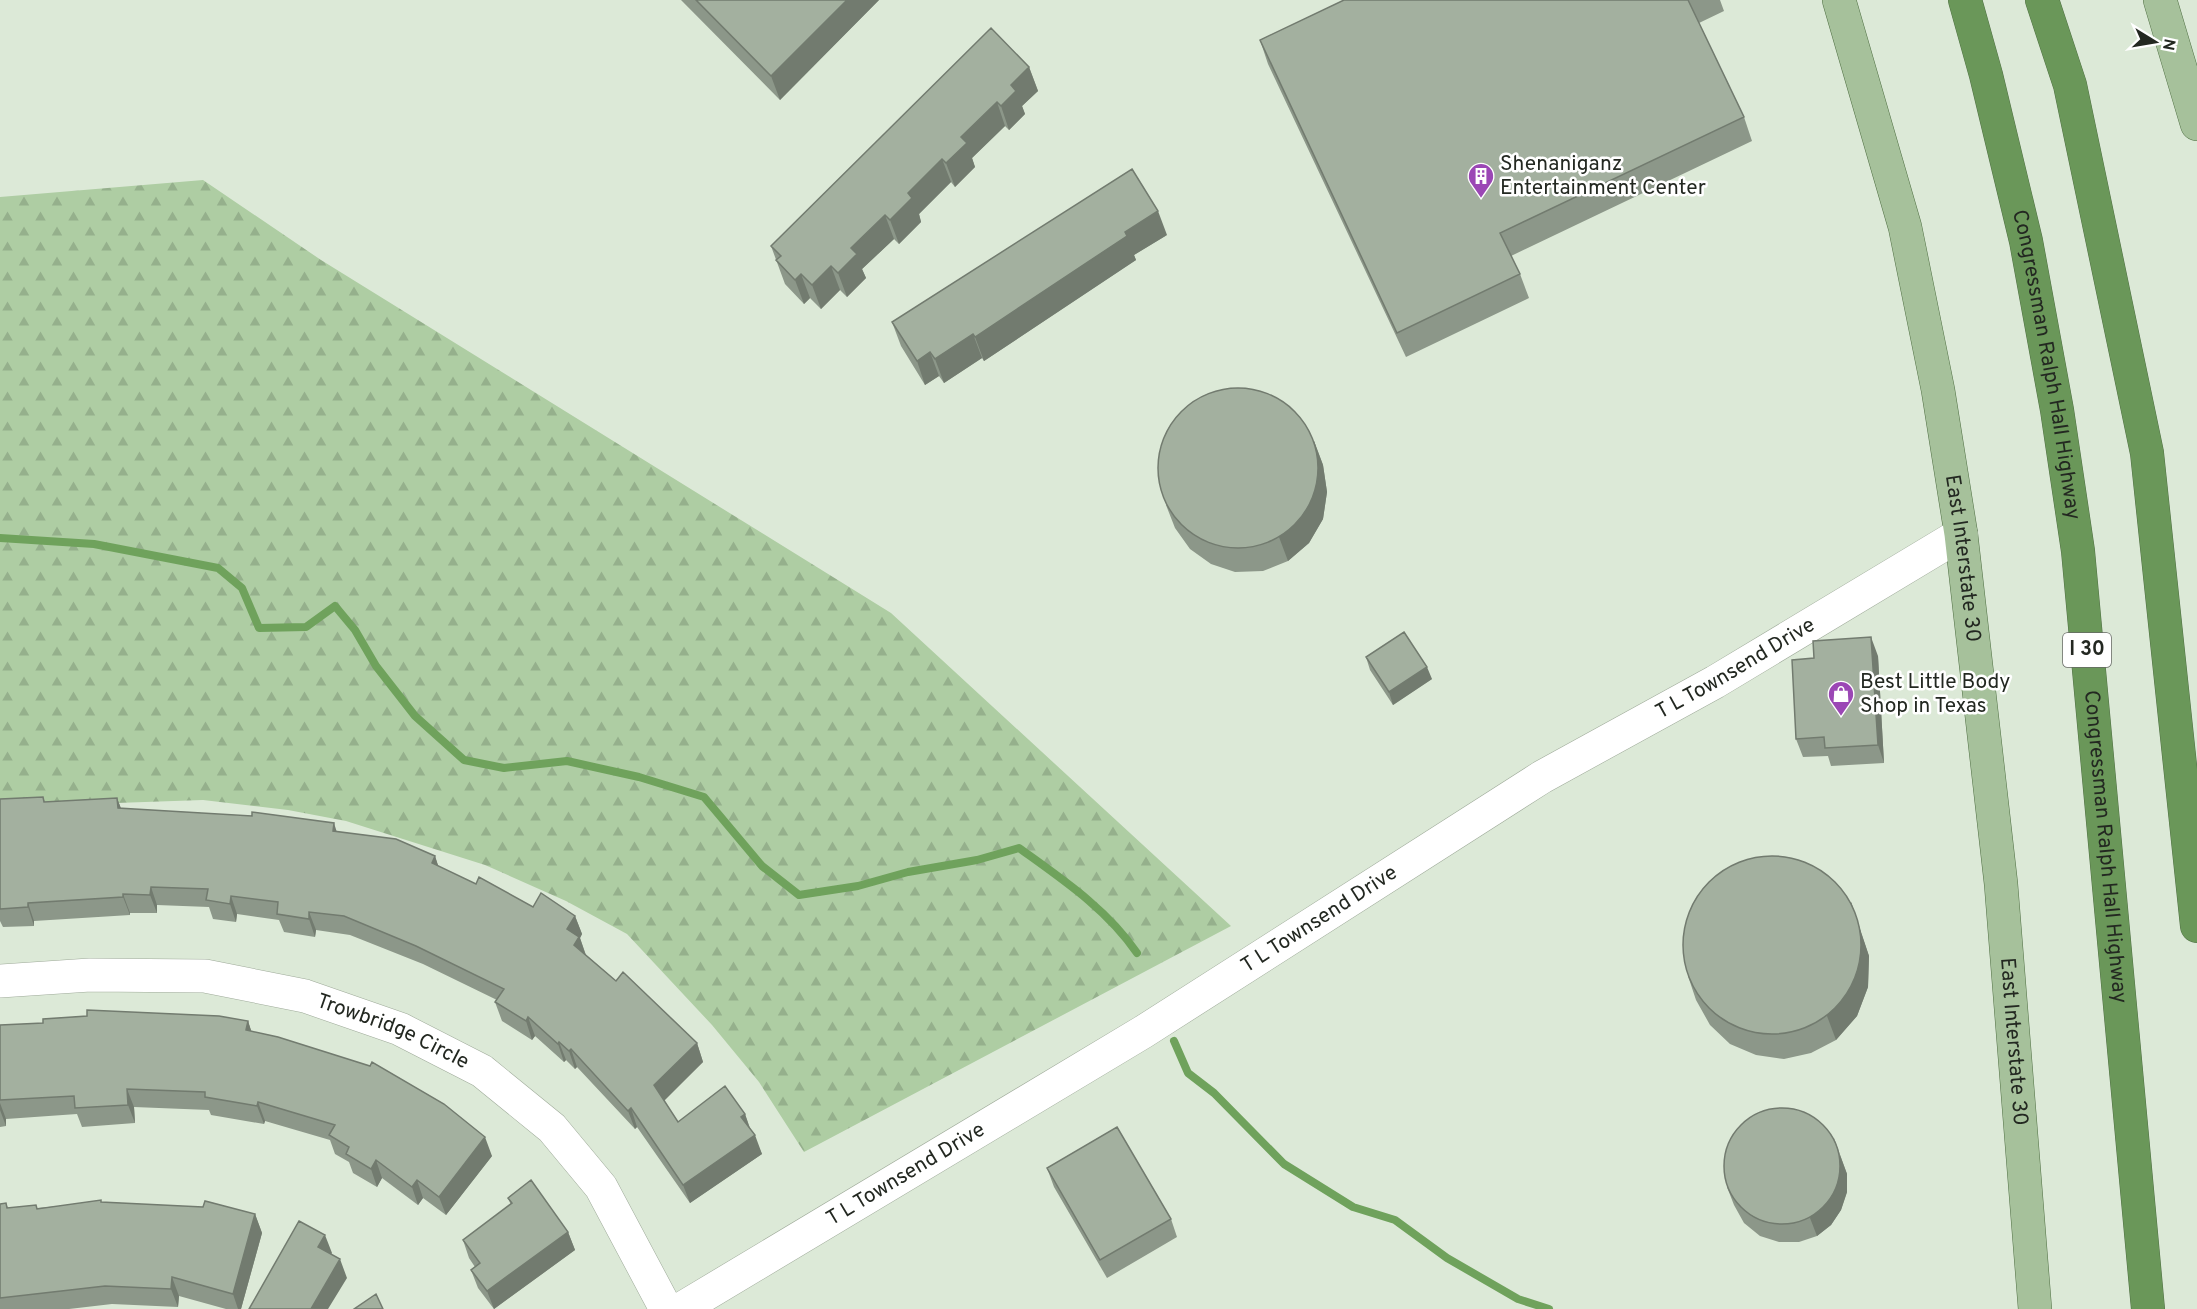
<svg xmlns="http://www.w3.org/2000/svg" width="2197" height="1309" viewBox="0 0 2197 1309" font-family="Overpass,sans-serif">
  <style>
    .forest { fill: url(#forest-firs) }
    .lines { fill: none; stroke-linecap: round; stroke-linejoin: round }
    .stream { stroke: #6fa25c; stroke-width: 8 }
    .minor-casing { stroke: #9eaa99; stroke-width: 34 }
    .major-casing { stroke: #517045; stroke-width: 34 }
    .highway-casing { stroke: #517045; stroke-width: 34 }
    .minor { stroke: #fff; stroke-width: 33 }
    .major { stroke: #a6c19b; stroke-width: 33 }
    .highway { stroke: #6a9759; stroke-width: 33 }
    .wall { fill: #8c9789 }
    .shaded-wall { fill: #727b6f }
    .building { fill: #a3b09f; stroke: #727b6f; stroke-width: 1.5 }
    .labels { text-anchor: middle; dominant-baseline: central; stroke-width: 5; stroke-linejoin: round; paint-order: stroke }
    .shield { fill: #fff; stroke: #656864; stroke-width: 1.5 }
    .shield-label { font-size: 20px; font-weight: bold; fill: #232821 }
    .poi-label { font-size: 21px; fill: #232821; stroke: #fff; text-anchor: start }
    .street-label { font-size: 21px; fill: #232821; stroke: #fff }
  </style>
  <defs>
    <pattern id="forest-firs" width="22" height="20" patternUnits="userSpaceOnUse" patternTransform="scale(1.5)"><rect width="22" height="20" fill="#aecda3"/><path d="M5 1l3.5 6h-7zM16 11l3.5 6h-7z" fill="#95b08c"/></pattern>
  </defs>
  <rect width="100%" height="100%" fill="#dce9d7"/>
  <path class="forest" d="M203 180 321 260 891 613 1231 926 804 1152 759 1082 712 1025 627 934 566 901 485 865 346 821 288 810 203 800 0 807V197Z"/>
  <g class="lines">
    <path class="stream" d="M0 538 94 544 218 568 242 588 259 628 306 627 335 606 355 630 376 666 415 716 464 760 504 768 567 761 639 777 704 797 762 866 799 895 858 886 908 872 977 860 1019 848C1062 879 1107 909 1137 953
      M1174 1041 1188 1073 1214 1093 1284 1164 1353 1207 1395 1220 1447 1258 1518 1299 1549 1309"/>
    <g class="minor-casing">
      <g id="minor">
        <path id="s1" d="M0 981 90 975 205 976 305 996 400 1029 482 1071 552 1128 601 1187 666 1309"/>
        <path id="s2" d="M681 1309 1143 1032 1542 777 1715 682 1961 534"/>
      </g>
    </g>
    <g class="major-casing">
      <g id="major">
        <path id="s3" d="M1839 0 1905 227 1938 390 1961 534 2001 884 2035 1309"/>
        <path d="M2160 0 2197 124"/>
      </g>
    </g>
    <g class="highway-casing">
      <g id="highway">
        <path id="s4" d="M1965 0 1986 75 2026 241 2057 410 2078 551 2148 1309"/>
        <path d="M2042 0 2070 85 2147 453 2197 926"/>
      </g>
    </g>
    <use href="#minor" class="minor"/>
    <use href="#major" class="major"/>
    <use href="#highway" class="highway"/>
  </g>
  <path class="wall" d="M681 0H879L780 100Z
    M1344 0H1720L1724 11 1699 23 1744 117 1752 141 1511 256 1520 274 1529 298 1406 357 1268 64 1260 40Z
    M1029 67 1038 91 1022 106 1025 114 1009 130 1005 126 972 158 975 167 955 187 951 182 919 214 921 222 899 244 894 239 862 269 866 278 847 297 840 290 821 309 810 298 804 304 785 284 771 246Z
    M1167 235 1134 255 1136 260 984 361 982 358 944 383 939 376 925 385 901 346 892 322Z
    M1314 441 1323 465 1327 492 1323 519 1309 543 1288 561 1263 571 1235 572 1211 564 1190 549 1175 528 1166 505Z
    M1878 656 1884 763 1831 766 1828 756 1803 757 1796 739Z
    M1366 657 1432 679 1393 705 1370 670Z
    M43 797 45 802 117 798 121 809 337 832 435 856 438 866 476 884 533 907 575 916 582 934 580 938 586 955 616 981 697 1043 703 1062 664 1100 678 1122 745 1114 750 1128 762 1154 690 1203 637 1127 635 1129 577 1067 575 1069 566 1060 564 1062 535 1036 532 1040 502 1021 495 1002 497 1000 423 964 350 935 316 930 315 937 284 932 279 920 237 914 236 922 213 919 209 907 157 905V913H130V915L34 921V926L3 927 0 921V799Z
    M1851 902 1869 956 1868 987 1857 1016 1836 1040 1811 1053 1784 1059 1756 1055 1730 1044 1710 1025 1696 1000 1688 976Z
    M248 1021 251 1031 492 1156 446 1215 423 1198 418 1205 382 1178 377 1187 353 1173 349 1162 335 1154 330 1140 265 1121 264 1124 211 1115 209 1110 134 1107 135 1123 82 1127 77 1114 6 1119V1126L0 1127V1025Z
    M1834 1138 1847 1174V1192L1841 1210 1831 1225 1817 1236 1799 1242H1779L1760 1236 1744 1223 1734 1205 1727 1187Z
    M1047 1168 1171 1219 1177 1237 1107 1278 1054 1187Z
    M508 1198 568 1232 575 1250 494 1309 478 1288 471 1270 475 1267 469 1258 463 1240 511 1205Z
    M102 1202 255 1214 262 1233 241 1309H226L179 1296 178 1307 112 1304 69 1309H0V1204L6 1203 8 1208H37Z"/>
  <path class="shaded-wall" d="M847 0H879L780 100 771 76Z
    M1029 67 1038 91 1022 106 1025 114 1009 130 1001 106 1011 85Z
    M997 102 1005 126 972 158 975 167 955 187 946 163 961 137Z
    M942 159 951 182 919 214 921 222 899 244 890 220 908 193Z
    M1158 211 1167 235 1134 255 1136 260 984 361 975 337 1125 232Z
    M885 215 894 239 862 269 866 278 847 297 838 273 851 248Z
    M831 266 840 290 821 309 812 285Z
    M801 274 810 298 804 304 795 280Z
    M973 334 982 358 944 383 935 359Z
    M930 352 939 376 925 385 917 361Z
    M1314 441 1323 465 1327 492 1323 519 1309 543 1288 561 1279 537Z
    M1871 637 1878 656 1884 763 1878 745Z
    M1427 667 1432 679 1393 705 1389 692Z
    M117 798 124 816 118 808Z
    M334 823 340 842 333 831Z
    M435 856 441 874 432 863Z
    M151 887 157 905V913L150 895Z
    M123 894 130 913V915L123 897Z
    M231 896 237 914 236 922 230 904Z
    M1851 902 1869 956 1868 987 1857 1016 1836 1040 1827 1016Z
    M28 903 34 921V926L28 907Z
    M309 912 316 930 315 937 309 919Z
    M575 916 582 934 580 938 586 956 581 964 567 929Z
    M528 1017 535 1036 532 1040 526 1021Z
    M248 1021 254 1039 246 1030Z
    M559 1042 566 1060 564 1062 558 1044Z
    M697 1043 703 1062 661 1104 654 1085Z
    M571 1049 577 1067 575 1069 569 1051Z
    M127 1089 134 1107 135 1123 128 1105Z
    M258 1102 265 1121 264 1124 257 1106Z
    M0 1103 6 1119V1126L0 1110Z
    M631 1108 637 1127 635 1129 628 1111Z
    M745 1114 751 1132 741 1117Z
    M755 1135 762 1154 690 1203 683 1185Z
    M485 1137 492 1156 446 1215 439 1197Z
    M1840 1155 1847 1174V1192L1841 1210 1831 1225 1817 1236 1810 1218Z
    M376 1160 382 1178 377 1187 371 1169Z
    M417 1180 423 1198 418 1205 412 1187Z
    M255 1214 262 1233 241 1309H238L233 1294Z
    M568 1232 575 1250 494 1309 487 1291Z
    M325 1235 332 1253 325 1265 318 1247Z
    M340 1259 347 1278 328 1309H311Z
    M172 1277 179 1296 178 1307 171 1289Z"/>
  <path class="building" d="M696 0H847L771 76Z
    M1344 0H1688L1744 117 1500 233 1520 274 1397 333 1260 40Z
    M991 28 1029 67 1011 85 1016 91 1001 106 997 102 961 137 967 143 946 163 942 159 908 193 912 198 890 220 885 215 851 248 857 254 838 273 831 266 812 285 801 274 795 280 776 260 781 256 771 246Z
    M1132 169 1158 211 1125 232 1127 236 975 337 973 334 935 359 930 352 917 361 892 322Z
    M1158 468a80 80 0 1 1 160 0a80 80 0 1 1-160 0Z
    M1404 632 1427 667 1389 692 1366 657Z
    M1871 637 1878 745 1825 748 1824 737 1796 739 1792 660 1814 658 1813 641Z
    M43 797 44 802 117 798 118 808 252 816V812L334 823 333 831 396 839 435 856 432 863 476 884 479 877 533 907 541 893 575 916 567 929 579 937 574 945 616 981 623 972 697 1043 654 1085 678 1122 725 1086 745 1114 741 1117 755 1135 683 1185 631 1108 628 1111 571 1049 569 1051 559 1042 558 1044 528 1017 526 1021 495 1002 504 989 416 946 344 916 309 912V919L277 914 278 902 231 896 230 904 206 900 208 889 151 887 150 895 123 894V897L28 903V907L0 909V799Z
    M1683 945a89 89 0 1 1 178 0a89 89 0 1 1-178 0Z
    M87 1010 219 1016 248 1021 246 1030 278 1037 370 1066 372 1062 444 1104 485 1137 439 1197 417 1180 412 1187 376 1160 371 1169 346 1154 349 1147 329 1135 335 1125 258 1102 257 1106 205 1097V1092L127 1089 128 1105 75 1108 74 1096 0 1100V1025L43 1023V1019L87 1016Z
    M1724 1166a58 58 0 1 1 116 0a58 58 0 1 1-116 0Z
    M1117 1127 1171 1219 1100 1260 1047 1168Z
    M531 1180 568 1232 487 1291 471 1270 480 1263 463 1240 512 1203 508 1198Z
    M101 1200V1202L203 1207 205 1201 255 1214 233 1294 172 1277 171 1289 105 1286 0 1298V1204L6 1203 7 1208 36 1205 37 1209Z
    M299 1221 325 1235 318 1247 340 1259 311 1309H249Z
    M376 1294 383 1309H354Z"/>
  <defs>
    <g id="building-pin" transform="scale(1.35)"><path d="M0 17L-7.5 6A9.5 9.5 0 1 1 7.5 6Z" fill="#9b47b5" stroke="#fff"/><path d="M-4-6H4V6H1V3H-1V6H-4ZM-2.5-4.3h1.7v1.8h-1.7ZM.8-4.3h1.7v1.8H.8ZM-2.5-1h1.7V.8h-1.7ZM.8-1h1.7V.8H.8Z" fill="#fff"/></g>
    <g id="shop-pin" transform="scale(1.35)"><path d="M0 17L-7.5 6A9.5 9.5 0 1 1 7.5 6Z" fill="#9b47b5" stroke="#fff"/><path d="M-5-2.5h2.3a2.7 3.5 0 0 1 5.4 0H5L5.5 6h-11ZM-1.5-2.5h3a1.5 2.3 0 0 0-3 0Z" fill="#fff"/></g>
  </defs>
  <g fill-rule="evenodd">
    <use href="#building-pin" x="1481" y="176"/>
    <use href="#shop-pin" x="1841" y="694"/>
  </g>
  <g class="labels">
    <rect class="shield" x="2063" y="633" width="48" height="34" rx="4.5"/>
    <g class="shield-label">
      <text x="2087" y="650">I 30</text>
    </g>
    <g class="poi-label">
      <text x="1500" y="164">Shenaniganz<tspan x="1500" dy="24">Entertainment Center</tspan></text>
      <text x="1860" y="682">Best Little Body<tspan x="1860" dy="24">Shop in Texas</tspan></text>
    </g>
    <g class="street-label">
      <text stroke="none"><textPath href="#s4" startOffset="374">Congressman Ralph Hall Highway</textPath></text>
      <text stroke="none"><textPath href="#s3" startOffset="573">East Interstate 30</textPath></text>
      <text stroke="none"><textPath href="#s2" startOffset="1234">T L Townsend Drive</textPath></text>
      <text stroke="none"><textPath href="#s4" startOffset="860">Congressman Ralph Hall Highway</textPath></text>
      <text stroke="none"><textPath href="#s2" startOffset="748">T L Townsend Drive</textPath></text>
      <text stroke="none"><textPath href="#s1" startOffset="402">Trowbridge Circle</textPath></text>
      <text stroke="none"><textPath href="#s3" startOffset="1059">East Interstate 30</textPath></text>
      <text stroke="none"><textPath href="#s2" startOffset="262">T L Townsend Drive</textPath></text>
    </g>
  </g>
  <g transform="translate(2155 42) rotate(101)" stroke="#ffffff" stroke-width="4.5" paint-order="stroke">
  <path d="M0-4.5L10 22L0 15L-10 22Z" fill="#232821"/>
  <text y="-9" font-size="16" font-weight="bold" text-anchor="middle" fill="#232821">N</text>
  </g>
</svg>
